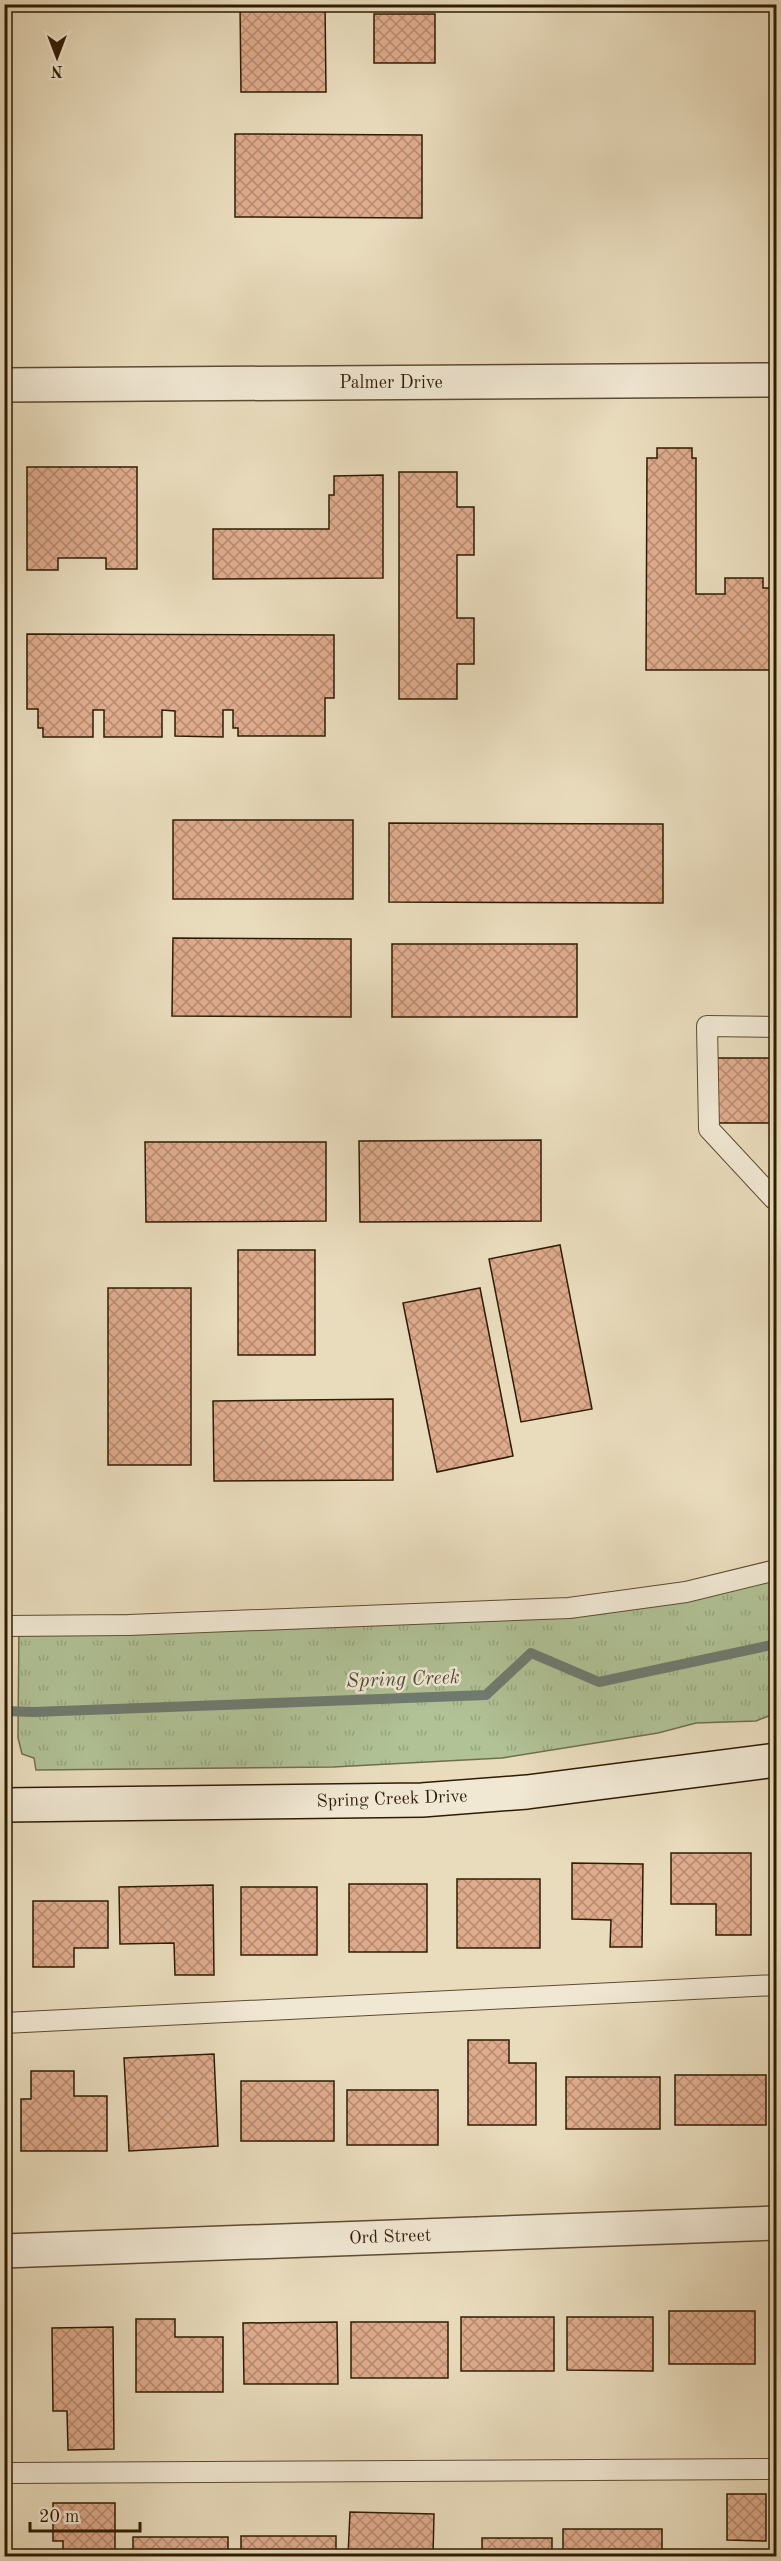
<svg xmlns="http://www.w3.org/2000/svg" width="781" height="2561" viewBox="0 0 781 2561" font-family="'Old Standard TT',serif">
  <style>
    .park { fill: url(#park-tufts); stroke: #706f4c; stroke-width: 1.5 }
    .lines { fill: none; stroke-linecap: round; stroke-linejoin: round }
    .stream { stroke: #6f7b70; stroke-width: 10 }
    .building { fill: url(#building-cross-hatch); stroke: #2f1c02; stroke-width: 1.5 }
    .lane-casing { stroke: #5e4c31; stroke-width: 22 }
    .street-casing { stroke: #5e4c31; stroke-width: 36 }
    .secondary-casing { stroke: #2f1c02; stroke-width: 36 }
    .lane { stroke: #f1e8d4; stroke-width: 20 }
    .street { stroke: #f1e8d4; stroke-width: 33 }
    .secondary { stroke: #f1e8d4; stroke-width: 33 }
    .labels { text-anchor: middle; dominant-baseline: central; stroke-width: 5; stroke-linejoin: round; paint-order: stroke }
    .street-label { font-size: 18px; fill: #2f1c02; stroke: #f1e8d4 }
    .water-label { font-size: 20px; font-style: italic; fill: #4f4b39; stroke: #f1e8d4 }
  </style>
  <defs>
    <pattern id="park-tufts" width="24" height="20" patternUnits="userSpaceOnUse" patternTransform="scale(1.5)"><rect width="24" height="20" fill="#b0c296"/><path d="M3 7l-1-3M5 7V3M7 7l1-3M15 17l-1-3M17 17v-4M19 17l1-3" fill="none" stroke="#98a680"/></pattern>
    <pattern id="building-cross-hatch" width="8" height="8" patternUnits="userSpaceOnUse" patternTransform="scale(1.5)"><rect width="8" height="8" fill="#dfab8d"/><path d="M0 0l8 8M0 8l8-8" fill="none" stroke="#b58a71"/></pattern>
  </defs>
  <rect width="100%" height="100%" fill="#e9dcbd"/>
  <filter id="stains"><feTurbulence type="fractalNoise" baseFrequency=".00333" numOctaves="4"/><feColorMatrix values="0 0 0 0 .2 0 0 0 0 .09 0 0 0 0 .02 0 0 0 .5 -.17"/></filter>
  <radialGradient id="worn" r=".72"><stop offset=".6" stop-color="#630" stop-opacity="0"/><stop offset="1" stop-color="#630" stop-opacity=".3"/></radialGradient>
  <path class="park" d="M776 1571V1713L756 1721 696 1723 658 1733 502 1758 333 1767 36 1770 34 1758 22 1754 18 1738 19 1618 593 1603Z"/>
  <g class="lines">
    <path class="stream" d="M4 1711 34 1712 486 1695 531 1653 599 1682 776 1644"/>
  </g>
  <path class="building" d="M240 4H325L326 92H241Z
    M374 14H435V63H374Z
    M235 134 422 135V218L235 217Z
    M657 448H692V458H696V594H725V578H763V588H776V670H646L647 458H657Z
    M27 467H137V569H106V558H58V570H27Z
    M399 472H457V507H474V555H457V618H474V664H457V699H399Z
    M383 475V578L213 579V529H329V495H334V476Z
    M27 634 334 635V698H325V736H238V728H233V710H223V737L175 736V711L162 710V737H104V710H93V737H43V728H38V709H27Z
    M173 820H353V899H173Z
    M389 823 663 824V903L389 902Z
    M173 938 351 939V1017L172 1016Z
    M392 944H577V1017H392Z
    M716 1058H776V1123H716Z
    M541 1140V1221L360 1222 359 1141Z
    M145 1142H326V1221L146 1222Z
    M560 1245 592 1409 521 1422 489 1259Z
    M238 1250H315V1355H238Z
    M108 1288H191V1465H108Z
    M480 1288 513 1456 437 1472 403 1303Z
    M393 1399V1480L214 1481 213 1401Z
    M671 1853H751V1935H716V1904H671Z
    M572 1863 643 1864 642 1947H610L611 1920 572 1919Z
    M457 1879H540V1948H457Z
    M349 1884H427V1952H349Z
    M213 1885 214 1975H175L174 1943 120 1944 119 1887Z
    M241 1887H317V1955H241Z
    M33 1901H108V1948H74V1967H33Z
    M468 2040H509V2063H536V2125H468Z
    M214 2054 218 2146 129 2151 124 2058Z
    M31 2071H74V2096H107V2151H21V2099H31Z
    M675 2075H766V2125H675Z
    M566 2077H660V2129H566Z
    M241 2081H334V2141H241Z
    M347 2090H438V2145H347Z
    M669 2311H755V2364H669Z
    M461 2317H554V2371H461Z
    M567 2317H653V2371L567 2370Z
    M136 2319H175V2337H223V2392H136Z
    M337 2322 338 2384H244L243 2323Z
    M351 2322H448V2378H351Z
    M113 2327 114 2449 68 2450 67 2411H53L52 2328Z
    M727 2494H766V2541L727 2540Z
    M53 2503H115V2556H63V2541H53Z
    M350 2512 434 2514 433 2556H348Z
    M563 2529H662V2556H563Z
    M241 2536H336V2556H241Z
    M133 2537H228V2556H133Z
    M482 2538H552V2556H482Z"/>
  <g class="lines">
    <g class="lane-casing">
      <path id="lane" d="M774 1199 709 1129 707 1026 776 1027
        M4 1626 129 1625 569 1608 686 1592 776 1570
        M4 2023 776 1985
        M4 2473 776 2469"/>
    </g>
    <g class="street-casing">
      <path id="street" d="M4 385 776 380
        M4 2251 776 2223"/>
    </g>
    <g class="secondary-casing">
      <path id="secondary" d="M4 1805 422 1800 527 1792 776 1760"/>
    </g>
    <use href="#lane" class="lane"/>
    <use href="#street" class="street"/>
    <use href="#secondary" class="secondary"/>
  </g>
  <g class="labels">
    <g class="street-label">
      <text x="391" y="383">Palmer Drive</text>
      <text transform="translate(392 1799) rotate(-2)">Spring Creek Drive</text>
      <text transform="translate(390 2237) rotate(-2)">Ord Street</text>
    </g>
    <g class="water-label">
      <text transform="translate(403 1680) rotate(-2)">Spring Creek</text>
    </g>
  </g>
  <rect width="781" height="2561" fill="none" stroke="#e9dcbd" stroke-width="24"/>
  <rect x="6" y="6" width="769" height="2549" fill="none" stroke="#2f1c02" stroke-width="3"/>
  <rect x="12" y="12" width="757" height="2537" fill="none" stroke="#2f1c02" stroke-width="1.5"/>
  <g transform="translate(57 57) rotate(180)" stroke="#f1e8d4" stroke-width="4.5" paint-order="stroke">
  <path d="M0-4.5L10 22L0 15L-10 22Z" fill="#2f1c02"/>
  <text y="-9" font-size="16" font-weight="bold" text-anchor="middle" fill="#2f1c02">N</text>
  </g>
  <path d="M30 2522v9h110v-9" fill="none" stroke="#2f1c02" stroke-width="3"/>
  <text x="39" y="2522" font-size="18" fill="#2f1c02" stroke="#f1e8d4" stroke-width="4.5" paint-order="stroke">20 m</text>
  <rect width="100%" height="100%" filter="url(#stains)"/>
  <rect width="100%" height="100%" fill="url(#worn)"/>
</svg>
